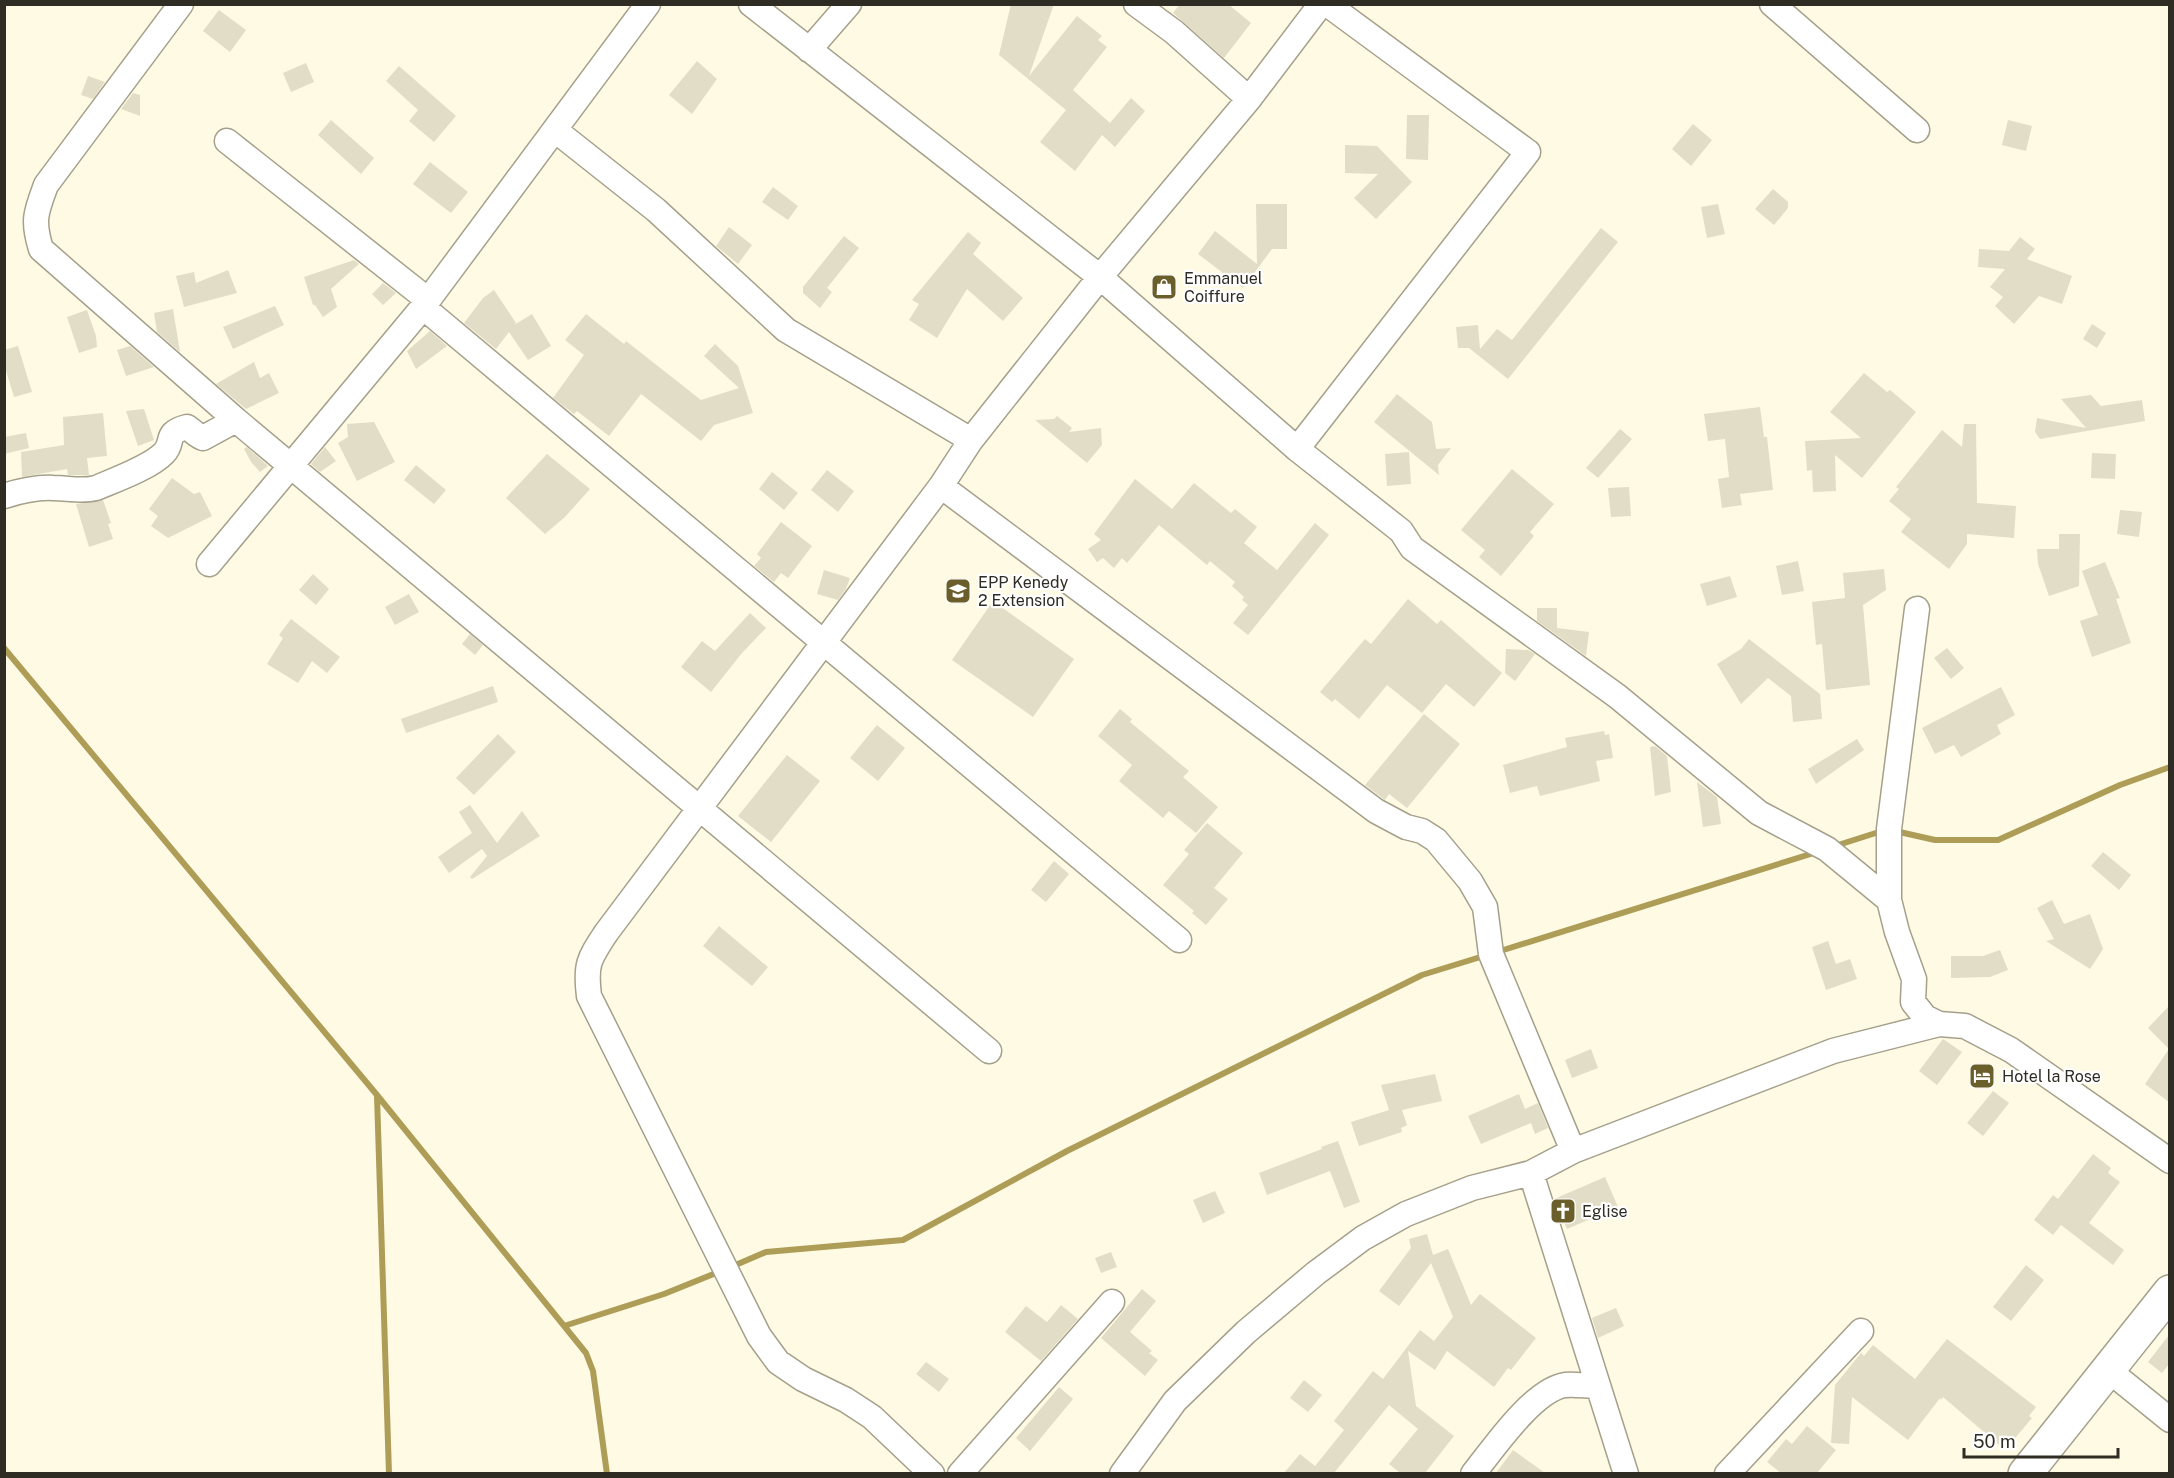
<svg xmlns="http://www.w3.org/2000/svg" width="2174" height="1478" viewBox="0 0 2174 1478" font-family="'Public Sans',sans-serif">
  <style>
    .lines { fill: none; stroke-linecap: round; stroke-linejoin: round }
    .stream { stroke: #ae9d57; stroke-width: 6 }
    .building { fill: #e2ddc7 }
    .street-casing { stroke: #a5a08b; stroke-width: 27 }
    .secondary-casing { stroke: #a5a08b; stroke-width: 36 }
    .street { stroke: #fff; stroke-width: 24 }
    .secondary { stroke: #fff; stroke-width: 33 }
    .labels { text-anchor: middle; dominant-baseline: central; stroke-width: 4.5; stroke-linejoin: round; paint-order: stroke }
    .poi-label { font-size: 16px; fill: #2e2c23; stroke: #fff; text-anchor: start }
  </style>
  <rect width="100%" height="100%" fill="#fffae3"/>
  <g class="lines">
    <path class="stream" d="M4 648 377 1095 586 1353 593 1371 607 1474
      M1895 831 1935 840H1998L2120 785 2170 767
      M1835 846 1882 831
      M1497 952 1817 852
      M377 1096 389 1474
      M731 1267 766 1252 903 1240 1067 1151 1422 975 1487 955
      M564 1326 664 1294 721 1271"/>
  </g>
  <path class="building" d="M1011 4H1054L1029 76 1077 16 1102 36 1098 40 1107 47 1073 90 1110 123 1131 98 1145 111 1115 147 1102 135 1075 171 1040 142 1066 110 999 55Z
    M1180 4H1228L1251 23 1224 58 1173 13Z
    M219 10 246 30 230 52 203 31Z
    M697 61 717 79 692 114 669 95Z
    M306 63 314 82 291 92 283 73Z
    M399 66 456 116 434 142 409 121 418 110 386 81Z
    M88 76 105 82 93 99 81 95Z
    M133 93 140 95V116L121 109Z
    M1407 115H1429L1428 160 1406 159Z
    M331 120 374 158 361 174 318 135Z
    M2008 120 2032 126 2026 151 2002 145Z
    M1693 124 1712 140 1691 166 1672 149Z
    M1345 145 1377 146 1412 182 1376 219 1354 198 1378 174 1345 173Z
    M430 162 468 192 451 213 413 184Z
    M773 187 798 206 788 220 762 202Z
    M1773 189 1788 202V208L1774 225 1755 209Z
    M1256 204H1287V249H1272L1243 288 1198 254 1215 231 1257 264Z
    M1718 204 1725 234 1707 238 1701 207Z
    M729 227 752 245 738 264 716 246Z
    M1601 228 1618 242 1508 379 1469 348H1458L1456 327 1478 325 1480 349 1497 329 1512 340Z
    M968 232 981 243 973 254 1023 298 1003 321 967 289 937 338 909 320 919 304 912 300Z
    M844 236 859 248 827 288 832 292 820 308 803 293V287Z
    M2020 237 2035 249 2027 259 2072 276 2062 304 2039 296 2014 324 1995 306 2003 297 1990 287 2005 269 1978 267 1979 249 2009 251Z
    M354 260 359 264 331 289 337 307 323 317 315 305H313L304 277Z
    M228 270 237 293 184 307 176 276 194 272 196 283Z
    M383 283 396 293 383 305 372 294Z
    M494 290 516 323 514 325 532 314 551 346 528 360 509 332 496 349 464 323 483 298Z
    M275 306 284 325 233 349 223 327Z
    M173 309 180 352 157 332 154 313Z
    M87 310 96 336 97 347 79 353 67 317Z
    M586 314 624 344 626 341 701 400 739 388 704 356 715 344 738 366 753 413 714 425 701 441 641 394 609 436 577 411 574 414 553 398 584 355 565 340Z
    M2092 324 2106 333 2097 348 2083 339Z
    M430 331 447 346 416 369 407 351Z
    M18 346 32 392 14 397 4 364V350Z
    M130 346 154 367 126 376 117 350Z
    M254 362 260 378 269 373 279 393 246 409 216 384Z
    M1864 373 1887 392 1890 390 1916 412 1862 478 1835 455 1836 491 1813 492 1812 470 1807 471 1805 441 1861 438 1830 412Z
    M1397 394 1432 422 1436 449 1451 448 1438 465 1439 475 1374 422Z
    M2091 395 2101 406 2142 400 2145 421 2040 439 2035 432 2037 418 2086 428 2061 399Z
    M1760 407 1764 437H1767L1773 490 1740 494 1742 505 1722 508 1718 479 1729 477 1725 439 1708 441 1704 414Z
    M144 409 154 440 138 446 126 411Z
    M103 413 107 456 87 458 89 475H68L67 469 22 477 21 452 64 445 63 417Z
    M1057 416 1072 428 1069 432 1101 428 1102 445 1087 463 1035 420 1054 419Z
    M374 422 395 462 357 481 338 443 348 437 347 424Z
    M1964 424H1976L1977 503 2016 506 2014 538 1967 534V544L1949 569 1901 532 1911 519 1889 501 1899 489 1896 487 1942 430 1962 447Z
    M1620 429 1632 439 1598 478 1586 468Z
    M26 433 29 448 4 454V437Z
    M247 447 268 466 260 472 251 462 244 449Z
    M325 447 336 461 320 472 311 464Z
    M1409 452 1411 484 1387 486 1385 454Z
    M2092 453 2116 454 2115 479 2091 478Z
    M547 454 590 489 565 517 545 534 506 498Z
    M416 465 446 490 434 504 404 480Z
    M1512 469 1554 504 1530 532 1534 536 1501 576 1479 557 1485 550 1461 530Z
    M827 470 854 491 838 512 811 490Z
    M772 472 798 493 784 510 759 489Z
    M172 478 194 494 200 492 212 516 168 538 151 526 158 516 149 509Z
    M1135 479 1172 509 1194 483 1231 513 1235 509 1257 527 1244 543 1277 570 1315 523 1329 535 1248 635 1233 623 1248 605 1242 600 1244 597 1232 586 1235 582 1210 561 1207 565 1159 525 1127 563 1122 558 1114 568 1103 558 1097 562 1088 549 1101 540 1094 534Z
    M1629 487 1631 516 1611 517 1608 488Z
    M103 500 111 523 108 524 113 539 89 547 76 504Z
    M2120 510 2142 512 2139 537 2117 534Z
    M781 522 812 546 788 578 781 573 774 582 754 566 761 558 757 554Z
    M2059 534H2080L2079 586 2049 596 2038 564 2037 549H2059Z
    M1798 561 1804 591 1782 595 1776 566Z
    M2105 562 2120 598 2116 599 2131 643 2092 657 2080 621 2098 615 2082 571Z
    M1884 569 1886 590 1863 605 1870 685 1826 690 1822 644 1816 645 1812 602 1845 598 1843 573Z
    M824 570 850 578 846 589 838 600 817 594Z
    M313 574 329 589 316 605 299 590Z
    M1730 576 1737 597 1707 606 1700 584Z
    M409 594 419 612 395 625 385 607Z
    M1408 599 1437 624 1441 620 1502 673 1474 707 1446 684 1422 713 1387 685 1359 719 1335 699 1332 702 1320 692 1365 639 1371 644Z
    M993 601 1074 659 1033 717 952 660Z
    M1537 608H1557V628L1589 632 1586 656 1537 621Z
    M750 613 766 628 742 653 711 692 681 667 702 641 715 651Z
    M291 619 340 657 327 673 312 661 298 683 267 664 283 638 279 635Z
    M470 634 483 645 475 655 462 644Z
    M1749 639 1820 694 1822 719 1793 722 1791 696 1768 678 1741 704 1717 664 1741 649Z
    M1947 648 1964 668 1951 679 1934 658Z
    M1506 649 1528 650 1535 654 1515 681 1505 673Z
    M493 686 498 702 406 733 401 719Z
    M2001 687 2015 715 1997 725 2001 734 1961 757 1954 745 1935 754 1922 728Z
    M1120 709 1132 719 1130 722 1189 771 1183 777 1218 807 1196 833 1169 811 1163 818 1119 781 1132 765 1098 736Z
    M1424 714 1460 744 1407 808 1389 794 1385 800 1365 785Z
    M877 725 905 748 878 781 850 758Z
    M1604 731 1605 735 1609 734 1613 758 1596 761 1600 781 1540 796 1537 786 1510 793 1503 765 1567 747 1565 738Z
    M498 734 516 752 474 795 456 778Z
    M1857 739 1864 750 1816 784 1808 769Z
    M1655 746 1667 756 1671 792 1655 796 1650 747Z
    M787 755 820 781 771 842 738 816Z
    M1697 782 1717 797 1721 824 1703 827Z
    M470 805 497 843 522 811 540 836 472 879 470 877 487 856 482 849 449 873 438 857 472 833 459 812Z
    M1207 823 1243 853 1214 888 1228 899 1206 925 1192 913 1194 911 1163 885 1189 854 1184 850Z
    M2103 852 2131 875 2119 890 2091 866Z
    M1054 861 1069 874 1046 902 1031 890Z
    M2052 900 2064 924 2090 914 2103 949 2090 969 2046 941 2054 939 2037 908Z
    M719 926 768 967 752 986 703 946Z
    M1828 941 1836 964 1850 959 1857 979 1826 990 1812 947Z
    M2000 950 2008 970 1990 977 1951 978V956H1983Z
    M2169 1006V1102L2145 1084 2169 1049 2148 1028Z
    M1943 1039 1962 1052 1937 1085 1919 1071Z
    M1591 1049 1598 1068 1572 1078 1565 1060Z
    M1435 1074 1442 1101 1402 1110 1407 1125 1401 1128 1402 1132 1359 1146 1351 1122 1389 1110 1381 1085Z
    M1993 1091 2009 1103 1983 1136 1967 1123Z
    M1519 1094 1525 1109 1538 1103 1548 1128 1535 1134 1531 1123 1481 1144 1468 1116Z
    M1338 1141 1360 1202 1344 1208 1330 1171 1267 1195 1259 1173 1322 1149 1321 1147Z
    M2093 1154 2111 1168 2108 1173 2120 1182 2089 1223 2124 1250 2113 1265 2061 1225 2053 1235 2034 1220 2053 1195 2058 1199Z
    M1605 1177 1618 1207 1567 1229 1554 1199Z
    M1215 1191 1225 1213 1203 1223 1193 1200Z
    M1427 1234 1433 1255 1448 1249 1471 1305 1480 1294 1536 1338 1511 1370 1508 1368 1494 1387 1447 1351 1435 1370 1408 1351 1416 1406 1454 1436 1425 1473H1400L1389 1464 1418 1429 1389 1405 1334 1473H1284L1300 1454 1315 1466 1344 1430 1334 1421 1373 1371 1383 1379 1420 1330 1434 1341 1453 1317 1431 1263 1399 1306 1379 1291 1411 1248 1409 1239Z
    M1111 1252 1117 1267 1101 1273 1095 1258Z
    M2026 1265 2044 1280 2011 1321 1993 1307Z
    M1142 1289 1156 1301 1130 1332 1152 1351 1149 1353 1158 1360 1145 1376 1101 1338Z
    M1061 1305 1078 1319 1041 1361 1005 1332 1026 1306 1047 1322Z
    M1616 1308 1624 1326 1598 1338 1592 1318Z
    M2169 1335V1364L2162 1373 2148 1362Z
    M1947 1339 2036 1407 2029 1416 2032 1418 2005 1450 1943 1397 1941 1400 1940 1398 1908 1440 1852 1397 1849 1444 1831 1443 1835 1385 1861 1353 1864 1356 1873 1345 1915 1379Z
    M926 1362 949 1379 939 1392 916 1374Z
    M1304 1380 1322 1395 1308 1412 1290 1398Z
    M1059 1387 1073 1399 1030 1451 1016 1438Z
    M1807 1426 1836 1450 1817 1473H1781L1767 1462 1786 1439 1792 1444Z
    M1513 1450 1545 1473H1496Z"/>
  <g class="lines">
    <g class="street-casing">
      <path id="street" d="M181 4 46 185C36 212 32 220 41 249L236 420 989 1051
        M648 4 423 307 1179 940
        M751 4 1100 277 1297 449 1401 531 1412 548 1617 696 1759 813 1827 849 1889 900
        M1136 4 1174 32 1249 99
        M1772 4 1917 130
        M809 50 849 4
        M555 130 656 210 786 330 971 440
        M227 141 428 300
        M1297 449 1528 152 1327 4
        M941 486 1376 811 1406 827 1422 831 1436 840 1470 881 1485 907 1491 954 1573 1151
        M4 496C20 491 36 487 53 488 68 488 81 492 96 488 115 480 151 467 164 453 175 442 163 433 187 427 193 431 197 436 203 438L236 420
        M209 564 423 307
        M1917 609 1889 829V900L1897 932 1914 979 1913 1002 1925 1017 1939 1024
        M1531 1173 1626 1474
        M2107 1369 2170 1420
        M932 1474 872 1417 846 1400 803 1379 778 1362 759 1336 589 996C585 964 589 959 606 933L941 486 971 440 1100 277 1249 99 1321 4
        M960 1474 1112 1302
        M1122 1474 1175 1401 1246 1332 1316 1273 1363 1238 1406 1214 1472 1188 1531 1173 1573 1151 1833 1051 1939 1024 1965 1026 2011 1050 2170 1161
        M1473 1474C1493 1449 1533 1390 1565 1385 1575 1384 1587 1386 1597 1386
        M1727 1474 1861 1331"/>
    </g>
    <g class="secondary-casing">
      <path id="secondary" d="M2025 1474 2170 1292"/>
    </g>
    <use href="#street" class="street"/>
    <use href="#secondary" class="secondary"/>
  </g>
  <defs>
    <g id="shop-square" transform="scale(1.35)"><rect x="-9" y="-9" width="18" height="18" rx="4" fill="#6a5e2b" stroke="#fff"/><path d="M-5-2.5h2.3a2.7 3.5 0 0 1 5.4 0H5L5.5 6h-11ZM-1.5-2.5h3a1.5 2.3 0 0 0-3 0Z" fill="#fff"/></g>
    <g id="school-square" transform="scale(1.35)"><rect x="-9" y="-9" width="18" height="18" rx="4" fill="#6a5e2b" stroke="#fff"/><path d="M0-5L7-2L0 1L-7-2ZM-4 1L0 2.5L4 1V4Q0 6-4 4Z" fill="#fff"/></g>
    <g id="hotel-square" transform="scale(1.35)"><rect x="-9" y="-9" width="18" height="18" rx="4" fill="#6a5e2b" stroke="#fff"/><path d="M-6-4.5h1.5V1H6V5H4.5V3h-9V5H-6ZM-4 0a1.8 1.8 0 1 1 3.6 0ZM.5 0V-2.5h3Q6-2.5 6 0Z" fill="#fff"/></g>
    <g id="church-square" transform="scale(1.35)"><rect x="-9" y="-9" width="18" height="18" rx="4" fill="#6a5e2b" stroke="#fff"/><path d="M-1.2-6h2.4v3.5h3.3v2.4h-3.3V6h-2.4V-.1h-3.3v-2.4h3.3Z" fill="#fff"/></g>
  </defs>
  <g fill-rule="evenodd">
    <use href="#shop-square" x="1164" y="287"/>
    <use href="#school-square" x="958" y="591"/>
    <use href="#hotel-square" x="1982" y="1076"/>
    <use href="#church-square" x="1563" y="1211"/>
  </g>
  <g class="labels">
    <g class="poi-label">
      <text x="1184" y="278">Emmanuel<tspan x="1184" dy="18">Coiffure</tspan></text>
      <text x="978" y="582">EPP Kenedy<tspan x="978" dy="18">2 Extension</tspan></text>
      <text x="2002" y="1076">Hotel la Rose</text>
      <text x="1582" y="1211">Eglise</text>
    </g>
  </g>
  <rect width="2174" height="1478" fill="none" stroke="#2e2c23" stroke-width="12"/>
  <path d="M1964 1448v9h154v-9" fill="none" stroke="#2e2c23" stroke-width="3"/>
  <text x="1973" y="1448" font-size="18" fill="#2e2c23" stroke="#ffffff" stroke-width="4.5" paint-order="stroke">50 m</text>
</svg>
